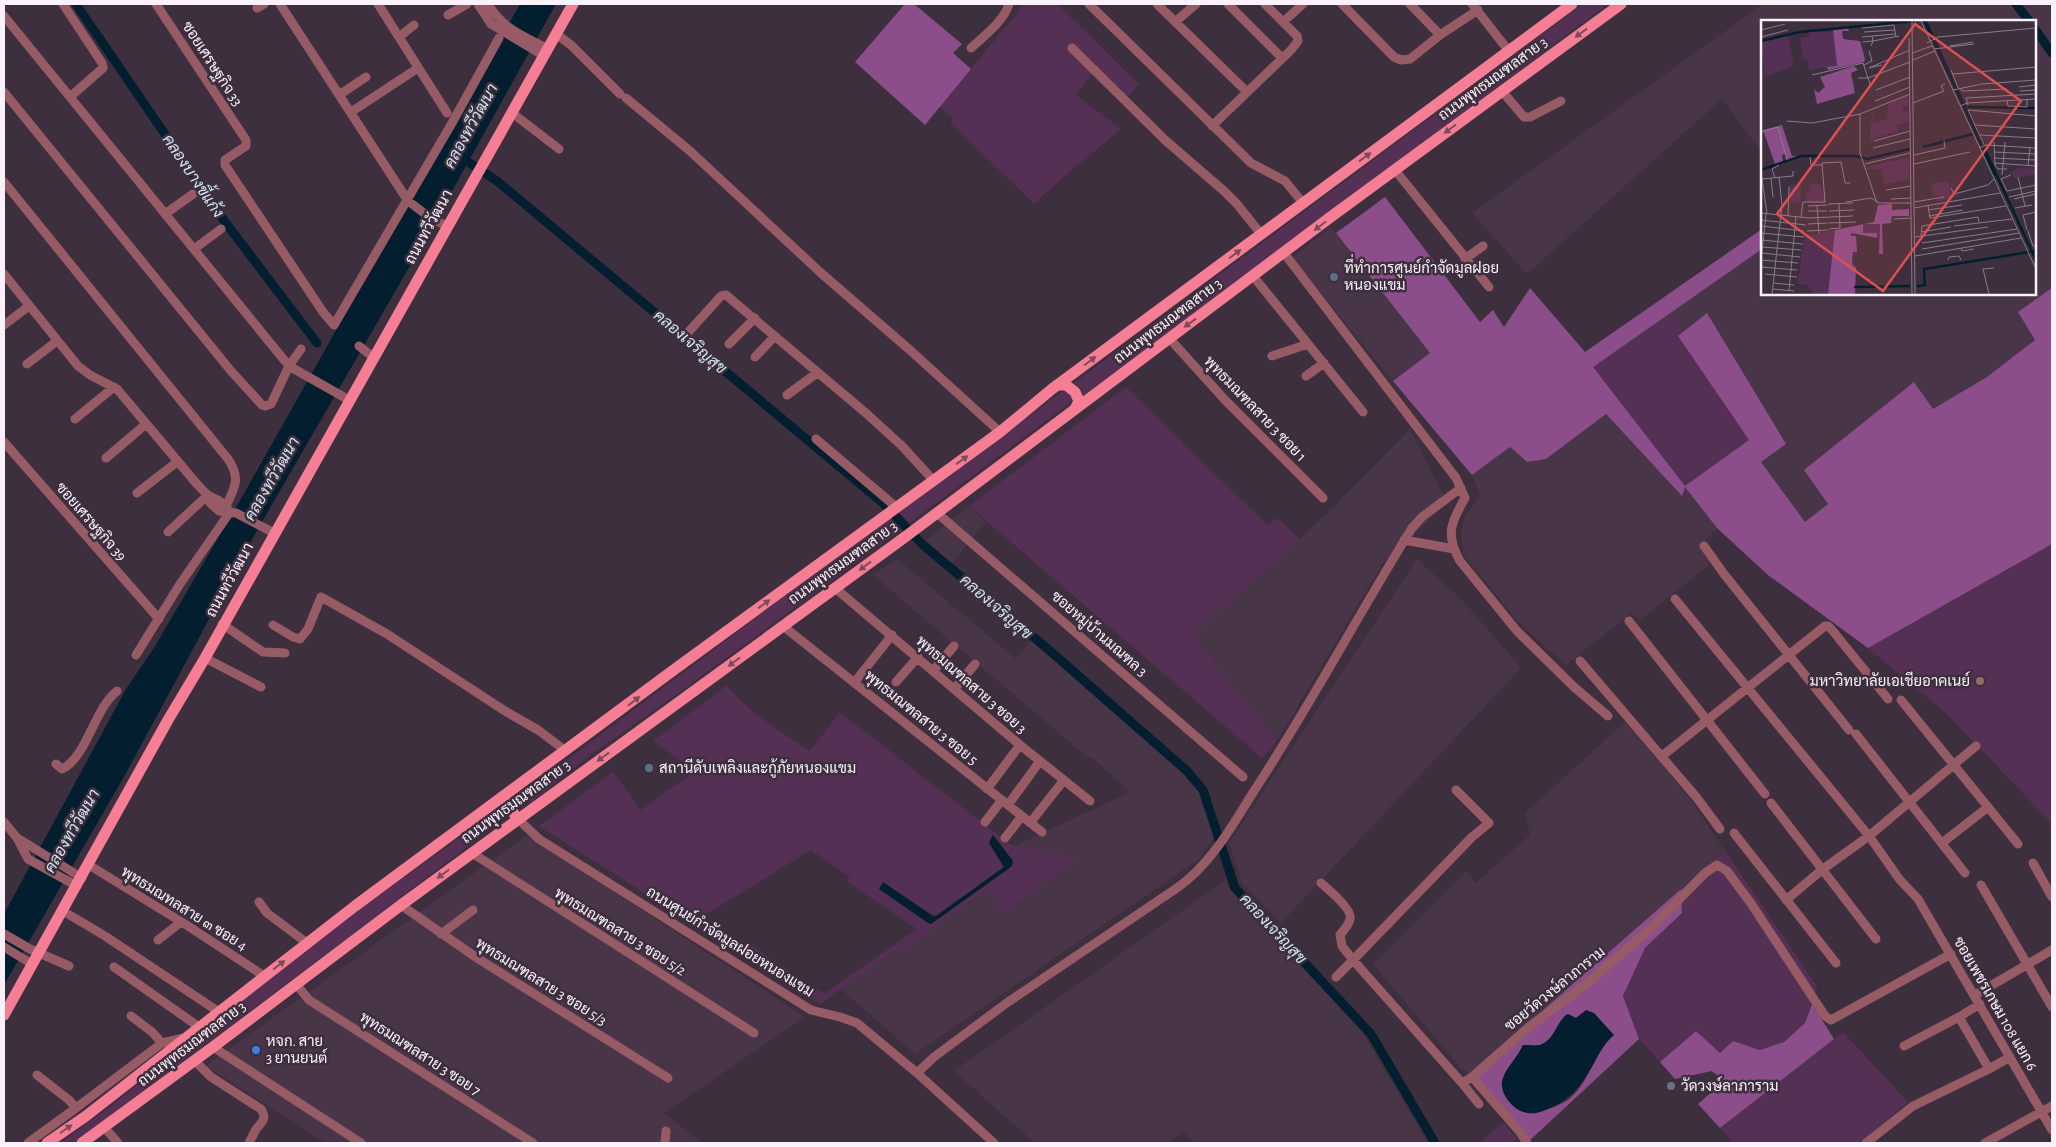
<svg xmlns="http://www.w3.org/2000/svg" width="2056" height="1147" viewBox="0 0 2056 1147" font-family="'Alegreya Sans',Sarabun,sans-serif">
  <style>
    .built { fill: #493548 }
    .green { fill: #543154; fill-rule: evenodd }
    .forest { fill: #8b4e8a; fill-rule: evenodd }
    .water { fill: #031f2f }
    .lines { fill: none; stroke-linecap: round; stroke-linejoin: round }
    .canal { stroke: #031f2f; stroke-width: 9 }
    .minor { stroke: #975b65; stroke-width: 9 }
    .major { stroke: #f67e94; stroke-width: 11 }
    .oneway { fill: #7e4b5b }
    .service-dot { fill: #5c6f8a; stroke: #3d2f3d; stroke-width: 2 }
    .education-dot { fill: #8d6e63; stroke: #3d2f3d; stroke-width: 2 }
    .shop-dot { fill: #3f7fe0; stroke: #3d2f3d; stroke-width: 2 }
    .worship-dot { fill: #6b7280; stroke: #3d2f3d; stroke-width: 2 }
    .labels { text-anchor: middle; dominant-baseline: central; stroke-width: 5; stroke-linejoin: round; paint-order: stroke }
    .street-label { font-size: 15px; fill: #fbf1fa; stroke: #3d2f3d }
    .poi-label { font-size: 15px; fill: #fbf1fa; stroke: #3d2f3d; text-anchor: start }
    .water-label { font-size: 16px; font-style: italic; fill: #d0e5f3; stroke: #3d2f3d }
    .inset-river { fill: none; stroke: #031f2f; stroke-width: 2.5 }
    .inset-road { fill: none; stroke: #897d89; stroke-width: 1 }
    .view { fill: #dd5052; fill-opacity: 0.15; stroke: #dd5052; stroke-width: 2.5 }
    .inset-edge { fill: none; stroke: #fbf1fa; stroke-width: 2.5 }
  </style>
  <rect width="100%" height="100%" fill="#3d2f3d"/>
  <path class="built" d="M1763 4H2052V824L1948 714 1868 648 1768 575 1717 528 1700 546 1710 564 1639 621 1632 613 1566 665 1518 622 1463 554 1461 530 1465 516 1480 496 1472 475 1510 447 1527 462 1546 459 1606 414 1682 496 1592 366 1762 249V294H2035V21H1762V153L1722 99 1527 274 1472 213Z
    M1331 227 1431 353 1393 381 1292 258Z
    M1410 429 1447 503 1383 563 1277 741 1193 635 1332 509Z
    M969 506 986 522 951 564 926 540Z
    M897 559 1016 659 1032 640 1167 757 1197 788 1217 833 1199 859 915 1054 841 989 897 949 900 952 987 890 1003 915 1077 860 1073 857 1015 846 1130 792 1092 757H1087L873 575Z
    M1417 559 1465 603 1521 668 1281 923 1242 883 1229 843Z
    M1625 722 1641 738 1693 803 1725 851 1468 1076 1373 964 1466 871 1476 883 1530 835 1525 813Z
    M527 835 805 1017 664 1113 702 1143H326L206 1066Z
    M1226 880 1227 885 1362 1032 1428 1143H1194L1185 1131 1168 1143H1035L954 1071Z"/>
  <path class="green" d="M1021 4H1057L1139 84 1128 97 1092 74 1076 95 1121 129 1061 179 1034 204 951 123 953 118 939 106 1016 15 1022 5Z
    M1583 4H1608L1083 396 1081 390 1074 383Z
    M1672 311 1684 331 1678 337 1749 440 1685 487 1592 366Z
    M1126 387 1267 525 1277 518 1300 539 1193 635 1277 741 1262 758 969 506Z
    M1062 392H1068L1073 396 1070 403 909 523 898 511Z
    M891 516 901 530 666 702 589 756 531 802 524 796V793Z
    M2052 544V824L1948 715 1868 648Z
    M727 685C749 713 780 731 810 751L840 712 1011 845 1073 857 1077 860 1002 915 987 890 900 953 897 949 820 1004 735 952 748 943 824 994 917 929 846 881 850 877 811 850 692 923 539 826 613 772 641 810 695 771 653 741ZM992 836 1002 845 1009 869 931 924 879 889 936 916 1004 867 989 843Z
    M498 811H504L506 814 502 820 350 936 73 1143H60L110 1107 189 1042 359 909Z
    M1725 851 1817 986 1805 1023 1784 1042 1760 1050 1733 1041 1720 1053 1696 1031 1660 1062 1639 1039 1623 996 1645 948 1682 913 1681 889Z
    M1843 1032 1908 1102 1859 1143H1733L1720 1128Z
    M1504 1123 1517 1139 1512 1143H1481L1480 1142Z"/>
  <path class="forest" d="M905 4H914L962 44 953 53 971 69 925 125 855 62Z
    M1385 197 1480 322 1493 310 1504 327 1530 288 1585 352 1762 229V249L1593 367 1685 486 1749 440 1678 336 1707 313 1786 444 1761 462 1805 522 1828 504 1804 470 1914 382 1933 409 1987 377 2035 340 2018 312 2052 288V544L1868 648 1768 575 1717 528 1685 487 1682 496 1606 414 1546 459 1527 462 1510 447 1472 475 1393 381 1430 353 1336 233Z
    M1681 889 1682 913 1645 948 1623 996 1639 1039 1527 1143H1524L1468 1076ZM1567 1014 1614 1035C1594 1052 1590 1082 1569 1099 1560 1106 1545 1110 1533 1114L1520 1051 1523 1045C1528 1045 1536 1046 1540 1045 1555 1040 1556 1022 1567 1014Z
    M1812 1004 1834 1039 1720 1128 1698 1104 1724 1081 1712 1071 1675 1079 1660 1062 1696 1031 1720 1053 1733 1041 1760 1050 1784 1042 1805 1023Z"/>
  <path class="water" d="M520 4H556L422 245 255 534 125 775 4 985V914L126 689 154 648 238 504Z
    M993 835 1013 861 1012 866 931 924 928 923 879 889 883 882 933 916H936L1004 867 989 843Z
    M1586 1010 1594 1013 1614 1035C1604 1043 1600 1052 1594 1063 1579 1089 1571 1100 1543 1111 1530 1115 1522 1114 1512 1105 1488 1080 1513 1067 1523 1045 1528 1045 1536 1046 1540 1045 1555 1040 1556 1022 1568 1014L1576 1018Z"/>
  <g class="lines">
    <path class="canal" d="M76 4 225 222 317 343
      M2016 4 2029 21
      M2035 29 2052 53
      M459 156 497 181 883 503 923 545 1049 650 1187 771 1203 790 1235 888 1371 1034 1435 1143"/>
    <path class="minor" d="M63 4 102 63 103 68 70 97
      M156 4 246 140V146L225 160V165L323 312 334 325 452 123 499 38
      M280 4 408 201 432 219 447 226
      M378 4 447 113
      M478 4 491 24 544 56
      M488 4C504 30 522 35 548 49
      M1089 4 1251 163 1285 181 1303 203
      M1157 4 1247 92
      M1228 4 1282 58
      M1342 4 1394 57 1401 60 1410 59 1440 35 1478 10
      M1410 4 1440 35
      M1472 4 1508 50
      M257 8 264 4
      M448 15 467 4
      M4 16 289 366 349 400
      M1175 22 1196 4
      M1283 22 1303 4
      M556 34 571 45 620 94
      M399 37 414 25
      M971 48C984 36 1004 21 1009 4
      M1072 48 1165 140 1224 191 1237 204 1261 234
      M1502 91 1524 117H1530L1561 101
      M4 92 231 371 262 405 265 406 271 404 289 366 301 349
      M339 95 366 77
      M626 98 690 151 821 273 911 351 1000 432
      M351 112 418 68
      M511 112 559 149
      M1212 126 1291 50 1298 41 1297 36 1265 4
      M1395 170 1489 287
      M4 182 228 459C241 478 235 487 226 506
      M165 214 193 194
      M194 249 221 229
      M1284 253 1456 478 1465 498C1451 522 1445 535 1460 561L1517 631 1574 687 1608 716
      M1465 259 1483 246
      M4 274 78 366 90 375 117 389 196 483C200 487 204 492 208 495 218 501 223 500 230 512
      M1253 276 1363 412
      M4 325 29 306
      M683 338 721 296 726 295 867 414 902 446 934 481
      M1169 338 1225 400 1323 498
      M729 344 755 318
      M359 346 373 357
      M1272 356 1308 344
      M755 357 775 336
      M27 364 57 341
      M1306 376 1324 363
      M787 395 817 373
      M75 419 114 387
      M816 439 896 507
      M4 442 159 619
      M106 458 146 424
      M137 493 177 462
      M208 495 210 503 219 511 236 513 274 533
      M937 513 1243 777
      M168 532 208 495
      M1404 540 1454 549
      M1704 546 1724 574 1849 730
      M835 588 1020 745 1090 801
      M1675 599 1869 836 1900 880 1918 899 2052 1130
      M1629 621 1765 794
      M222 624 263 652 285 653
      M273 625 293 637 300 639 308 629 321 597 387 634 505 711 538 730 566 751
      M783 626 1042 832
      M136 655 180 584 230 512
      M205 658 261 687
      M1580 661 1697 798 1720 829
      M934 670 954 646
      M896 682 918 657
      M854 683 892 635
      M955 688 975 664
      M1901 700 2018 844
      M1856 734 1965 873
      M1662 756 1825 626H1828L1832 630 1888 699
      M56 764 62 769C87 757 94 709 117 691
      M987 789 1020 745
      M1456 790 1489 823 1472 837 1353 960 1462 1083 1472 1077 1530 1026 1584 986 1650 929 1705 873 1717 865 1727 871 1750 902 1825 1016 1831 1020 1951 954
      M1771 803 1876 939
      M1008 805 1040 761
      M518 819 539 839 811 1010 840 1017 857 1023 917 1073 994 1143
      M4 822 17 838 28 859 77 886
      M985 822 1002 800
      M1030 823 1064 780
      M1734 833 1836 963
      M1005 838 1022 816
      M19 839 82 878
      M1942 843 1988 807
      M472 853 754 1033
      M2033 863 2052 897
      M89 865 188 926 264 976
      M1321 883C1328 889 1353 910 1350 919 1349 925 1343 931 1340 935L1342 946 1353 960 1336 977
      M1981 885 2052 1007
      M1786 900 1823 869 1869 836 1976 746
      M259 902 267 913 307 943
      M401 905 477 958 668 1078
      M63 911 105 936 219 1012
      M4 934 30 949 69 966
      M441 934 473 910
      M158 940 181 922
      M4 947 32 964
      M114 967 199 1027
      M296 984 309 1000 533 1143
      M1975 995 2052 950
      M131 1016 152 1032 162 1043 184 1038
      M1959 1017 1989 1069
      M1904 1046 1959 1017 1980 1004
      M213 1047 361 1143
      M195 1061 211 1077 261 1109C268 1121 261 1121 255 1131 253 1135 251 1139 249 1143
      M917 1073 934 1057 1008 1002 1177 888C1211 864 1232 826 1254 791 1310 706 1358 615 1412 528L1422 517 1461 488
      M37 1075 69 1100 76 1108 162 1043
      M1472 1077 1520 1132 1527 1143
      M1462 1083 1479 1104
      M104 1127 118 1143
      M28 1143 76 1108
      M665 1143 666 1131
      M1866 1143 1913 1106 1989 1069 2010 1057
      M1985 1143 2052 1106"/>
    <path class="major" d="M1057 385H1066L1075 392 1079 401 1075 409
      M502 798 518 819
      M4 1015 168 720 205 658 573 4
      M47 1143 86 1116 355 906 675 669 1000 432 1052 389 1572 4
      M82 1143 213 1047 401 905 905 537 1332 216 1621 4"/>
  </g>
  <defs><path id="oneway-solid" d="M-6-.8H1V-3.2L6.5 0L1 3.2V.8H-6Z" transform="scale(1.25)"/></defs>
  <g class="oneway">
    <use href="#oneway-solid" transform="translate(1581 33) rotate(144)"/>
    <use href="#oneway-solid" transform="translate(1450 129) rotate(143)"/>
    <use href="#oneway-solid" transform="translate(1365 157) rotate(-36)"/>
    <use href="#oneway-solid" transform="translate(1320 226) rotate(143)"/>
    <use href="#oneway-solid" transform="translate(1235 254) rotate(-37)"/>
    <use href="#oneway-solid" transform="translate(1190 323) rotate(144)"/>
    <use href="#oneway-solid" transform="translate(1090 361) rotate(-37)"/>
    <use href="#oneway-solid" transform="translate(962 460) rotate(-36)"/>
    <use href="#oneway-solid" transform="translate(865 566) rotate(144)"/>
    <use href="#oneway-solid" transform="translate(764 604) rotate(-36)"/>
    <use href="#oneway-solid" transform="translate(734 662) rotate(143)"/>
    <use href="#oneway-solid" transform="translate(634 701) rotate(-38)"/>
    <use href="#oneway-solid" transform="translate(603 757) rotate(144)"/>
    <use href="#oneway-solid" transform="translate(443 874) rotate(144)"/>
    <use href="#oneway-solid" transform="translate(279 965) rotate(-38)"/>
    <use href="#oneway-solid" transform="translate(66 1129) rotate(-35)"/>
  </g>
  <g class="service-dot">
    <circle cx="1334" cy="277" r="5"/>
    <circle cx="649" cy="768" r="5"/>
  </g>
  <circle class="education-dot" cx="1980" cy="681" r="5"/>
  <circle class="shop-dot" cx="256" cy="1050" r="5"/>
  <circle class="worship-dot" cx="1671" cy="1086" r="5"/>
  <g class="labels">
    <g class="street-label">
      <text transform="translate(212 64) rotate(57)">ซอยเศรษฐกิจ 33</text>
      <text transform="translate(1493 79) rotate(-36)">ถนนพุทธมณฑลสาย 3</text>
      <text transform="translate(429 227) rotate(-61)">ถนนทวีวัฒนา</text>
      <text transform="translate(1168 321) rotate(-37)">ถนนพุทธมณฑลสาย 3</text>
      <text transform="translate(1255 409) rotate(46)">พุทธมณฑลสาย 3 ซอย 1</text>
      <text transform="translate(91 522) rotate(49)">ซอยเศรษฐกิจ 39</text>
      <text transform="translate(843 563) rotate(-36)">ถนนพุทธมณฑลสาย 3</text>
      <text transform="translate(230 580) rotate(-61)">ถนนทวีวัฒนา</text>
      <text transform="translate(1099 634) rotate(41)">ซอยหมู่บ้านมณฑล 3</text>
      <text transform="translate(971 685) rotate(41)">พุทธมณฑลสาย 3 ซอย 3</text>
      <text transform="translate(921 718) rotate(39)">พุทธมณฑลสาย 3 ซอย 5</text>
      <text transform="translate(516 802) rotate(-36)">ถนนพุทธมณฑลสาย 3</text>
      <text transform="translate(184 909) rotate(32)">พุทธมณทลสาย ๓ ซอย 4</text>
      <text transform="translate(620 932) rotate(32)">พุทธมณฑลสาย 3 ซอย 5/2</text>
      <text transform="translate(730 942) rotate(32)">ถนนศูนย์กำจัดมูลฝอยหนองแขม</text>
      <text transform="translate(541 982) rotate(32)">พุทธมณฑลสาย 3 ซอย 5/3</text>
      <text transform="translate(1555 989) rotate(-39)">ซอยวัดวงษ์ลาภาราม</text>
      <text transform="translate(1995 1004) rotate(60)">ซอยเพชรเกษม 108 แยก 6</text>
      <text transform="translate(192 1044) rotate(-37)">ถนนพุทธมณฑลสาย 3</text>
      <text transform="translate(420 1054) rotate(33)">พุทธมณฑลสาย 3 ซอย 7</text>
    </g>
    <g class="poi-label">
      <text x="1344" y="268">ที่ทำการศูนย์กำจัดมูลฝอย<tspan x="1344" dy="17">หนองแขม</tspan></text>
      <text x="1970" y="681" text-anchor="end">มหาวิทยาลัยเอเชียอาคเนย์</text>
      <text x="659" y="768">สถานีดับเพลิงและกู้ภัยหนองแขม</text>
      <text x="266" y="1041">หจก. สาย<tspan x="266" dy="17">3 ยานยนต์</tspan></text>
      <text x="1681" y="1086">วัดวงษ์ลาภาราม</text>
    </g>
    <g class="water-label">
      <text transform="translate(471 126) rotate(-61)">คลองทวีวัฒนา</text>
      <text transform="translate(193 176) rotate(56)">คลองบางขี้แก้ง</text>
      <text transform="translate(690 342) rotate(40)">คลองเจริญสุข</text>
      <text transform="translate(272 479) rotate(-60)">คลองทวีวัฒนา</text>
      <text transform="translate(996 607) rotate(41)">คลองเจริญสุข</text>
      <text transform="translate(72 831) rotate(-60)">คลองทวีวัฒนา</text>
      <text transform="translate(1273 929) rotate(47)">คลองเจริญสุข</text>
    </g>
  </g>
  <g transform="translate(1761 20)">
    <rect width="275" height="275" fill="#3d2f3d"/>
    <path d="M47 12H72L76 46 48 50 47 40 42 39 39 18 48 17ZM27 15 33 45 4 57 0 22ZM147 75V86H142V93L147 92 148 102 136 105 137 111 114 118 108 123 112 89 122 85 112 90V103L126 99 128 83ZM148 137V159L123 165 121 149H105V147ZM259 148 275 149V155L253 158 250 152ZM187 161 190 175 198 174 199 177 175 181 179 177 172 176 171 163ZM50 163 59 164 65 183H46L44 176 50 168ZM40 164V182L30 183 28 165ZM102 204H119V215L102 213ZM74 210 67 274H53L47 265 36 264 44 216Z" fill="#543154"/>
    <path d="M87 8 88 11H81L82 19 99 21 104 39 103 42 67 50 66 47 76 46 72 10ZM93 46 97 50 90 53 94 73 56 84 53 69 57 73 64 67 59 57ZM21 105 31 136H38L26 140 24 134 21 135 22 141 14 144 2 110ZM131 184V190L148 189V196H131L130 203 121 204 122 234H118L119 204H102V213H116V218L90 213V216H95L96 232H92L91 239 92 246 95 247 94 274H67L74 210 113 202 117 185Z" fill="#8b4e8a"/>
    <path d="M162 1H166L237 155 233 156Z" fill="#031f2f"/>
    <path class="inset-river" d="M0 21 39 12 153 1M207 87 275 88M162 127 212 114M0 150 40 136H95L106 139 149 129M235 154 275 240M156 266 164 265 163 249 275 231M93 267 149 266"/>
    <path class="inset-road" d="M151 1 154 274M160 1 275 249M101 8 133 5 135 17M0 10 24 4M103 12 134 10M0 17 27 10M101 17 134 14M148 18 151 274M102 22 112 21 111 16M166 23 177 17 275 8M110 26 112 21 138 16M189 26 212 22M173 29 213 24M151 33 171 26M152 40 174 31M103 45 111 41 108 31M121 45 108 48 149 30M190 50 197 68M192 54 275 47M51 55 102 43 107 58 149 42M97 58H107L110 67M258 67 275 65M198 68 202 71 246 69M115 70 149 57M192 70 221 64 275 60M259 71 275 70M114 81 149 67M246 81 247 86 266 87V80M152 83 183 71 180 66 184 64M207 85 205 78 275 74M199 86 206 83 275 79M99 94V133L116 183M26 101 51 103 99 94 149 74M214 105 275 109M0 112 17 107 26 140M219 115 275 118M113 121 149 111M233 122 234 145 237 149H246M223 125 207 90 275 96M112 128 149 119M218 128 225 125 275 128M233 132 275 134M153 135 184 128 183 121M49 137 50 145H61M233 138 275 140M233 143 275 146M104 144 149 133M153 144 209 132M267 145 269 128M241 155 244 122M250 155 240 159 246 171 275 165M257 157 264 186M10 158 12 177M14 158 11 149 18 145M190 168 193 174 227 165 233 159M125 170 150 166M248 177 275 171M130 179 150 178M253 179 275 174M85 182 110 178 118 183H150M153 182 183 177M67 184 92 183M167 185 169 198 245 186M47 186 66 185M56 186 58 214M153 188 239 173M254 188 271 185M167 190 201 185M47 191H66M68 191 93 190M0 193 48 198 92 196M6 194 1 159 32 156V151M27 196 28 167M168 196 202 190M40 197 42 182H64L61 143 80 142 84 163H89M133 199 150 198M0 200 45 205M68 203 95 202M47 204 67 203M0 206 43 211M193 206 251 199M68 209 79 208 78 184M266 210 262 195 275 192M46 211 67 210M267 211 272 226H275M160 212 190 207M0 213 43 217M160 216 161 206 217 197 218 202M154 217 227 207M0 220 42 224M161 223 256 209M1 227 40 230M200 228 201 231 213 229M161 229 258 213M1 233 39 237M154 236 260 218M0 240 37 243M187 240 188 237 198 236 200 240M0 241 5 194M0 247 36 250M30 249 35 197M4 254 36 257M13 263 33 265M12 269 33 271M28 271 30 249M11 274 21 185 18 157M228 274 222 249 233 248"/>
    <path class="view" d="M154 4 260 81 122 271 16 194Z"/>
    <rect width="275" height="275" class="inset-edge"/>
  </g>
  <rect width="2056" height="1147" fill="none" stroke="#fbf1fa" stroke-width="10"/>
</svg>
